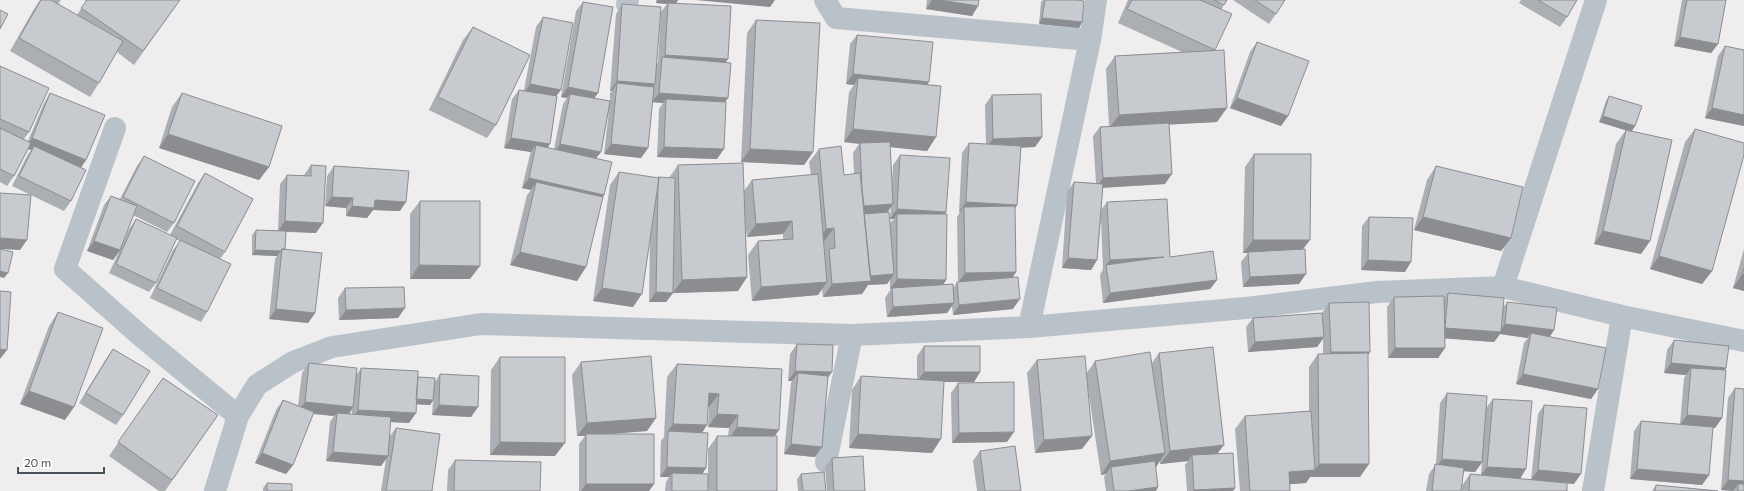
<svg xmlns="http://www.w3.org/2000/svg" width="1744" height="491" viewBox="0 0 1744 491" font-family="Commissioner,sans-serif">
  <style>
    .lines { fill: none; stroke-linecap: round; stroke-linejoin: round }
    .street { stroke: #b9c2c8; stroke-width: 22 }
    .wall { fill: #abaeb2; fill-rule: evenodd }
    .shaded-wall { fill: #8b8d91 }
    .building { fill: #c7cacf; stroke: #8b8d91 }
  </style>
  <rect width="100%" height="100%" fill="#efeded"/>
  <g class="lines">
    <path class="street" d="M825 0 836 18 1090 40
      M627 4 628 0
      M115 128 65 269 142 337 238 416
      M1503 287 1596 0
      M1029 327 1090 40 1096 0
      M826 462 852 335
      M215 491 238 416 257 385 293 362 332 347 481 324 852 335 1029 327 1246 308 1377 292 1503 287 1622 316 1744 341
      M1593 491 1622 316"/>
  </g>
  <path class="wall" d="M40 0H61L58 4 77 15 86 1 84 0H180L134 65 117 52 99 83 90 97 10 51 34 9Z
    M656 0H678L676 3 726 62 728 98 725 102 717 159 657 157 659 109 663 103 652 102 648 148 641 158 604 154 609 110 601 152 596 158 604 195 603 197 586 267 577 281 510 265 527 195 531 190 522 188 530 154 531 152 504 148 512 99 519 90H524L536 27 543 17 557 96 548 147 554 149 563 104 567 98 561 97 576 11 583 2 598 93 594 98 610 101V93L612 91H610L616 14 622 4 657 64 658 62 661 12 667 4 656 3Z
    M927 0H979L978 6 972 16 926 9Z
    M1043 0H1077L1082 22 1079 28 1039 24 1041 2Z
    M1128 0H1227L1221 10 1215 50 1217 122 1169 124 1165 184 1103 188 1101 210 1107 202 1170 257 1217 280 1210 289 1103 303 1100 275 1103 269 1101 219 1097 260 1091 270 1062 268 1067 192 1074 182 1096 183 1093 136 1100 127 1109 126 1106 69 1115 56 1182 52 1118 23Z
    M1233 0H1285L1269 24Z
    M1521 0H1577L1567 17 1560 27 1519 3Z
    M1682 0H1726L1718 44 1711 53 1674 46Z
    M756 20 813 152 804 165 741 162 747 33Z
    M473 27 496 125 487 138 429 110 463 40Z
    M857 35 927 85 936 137 927 151 890 147 892 183 893 165 900 155 946 212 945 214 946 280 943 285 953 289 957 282H958L957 217 960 212H959L962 153 969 143 986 144 985 105 992 95 1042 137 1035 147 1021 148 1017 205 1015 209 1016 272 1013 277V309L953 315 952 306 947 313 887 317 885 298 891 289H890V280L887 284 868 285 862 294 823 297 822 289 818 295 752 301 748 255 758 241 783 240V234L747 237 745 223 747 277 738 291 673 293 666 302H649L650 235 633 307 593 301 610 185 619 172 658 178H669L678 165 744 191 752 180 811 175 809 162 819 149 844 175 854 174 853 153 859 144 844 142 849 92 854 85 846 84 850 44ZM891 207 890 219H894L890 223 888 212ZM824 241 825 253V254Z
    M1257 42 1288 116 1281 126 1230 108 1250 52Z
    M1725 46 1744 50V126L1705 118 1718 56Z
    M0 66 29 132 24 139 28 141 44 103 50 93 86 160 81 168 71 201 64 211 12 186 27 156 31 150 28 149 14 176 7 186 0 182Z
    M182 93 269 167 259 180 159 148 172 107Z
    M1609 96 1635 126 1631 132 1650 241 1641 254 1594 244 1616 144 1626 130 1629 131 1599 122 1606 101Z
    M1695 129 1712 271 1702 284 1650 269 1685 142Z
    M1254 154 1303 249 1299 284 1243 287 1241 262 1248 253H1243L1245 167Z
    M144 156 174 223 167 232 133 215 122 245 129 229 136 219 170 235 198 183 205 173 225 252 220 259 207 312 201 322 150 298 173 250 180 241 176 239 156 283 149 292 109 273 119 252 113 260 87 251 104 205 111 196 120 199 137 166Z
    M311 165 316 233 286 232 285 249 315 313 308 323 269 319 275 259 277 256 252 255V235L256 230 278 231 280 184 287 175H304Z
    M334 166 400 211 373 210 367 218 346 216V208L325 206 327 176Z
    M1436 166 1511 238 1501 251 1414 230 1427 180Z
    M420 201 470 279H410V214Z
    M1369 217 1405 272 1361 270 1362 226Z
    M1744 249V291L1733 288Z
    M345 288 398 318 339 320 338 298Z
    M1448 293 1503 308 1507 302 1554 330 1550 337 1598 389 1591 399 1516 384 1524 343 1528 338 1500 334 1494 342 1445 338V348L1438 358H1388L1387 307 1394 297 1444 299Z
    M1329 303 1368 355 1360 477H1310L1306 483 1290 484V491H1240L1235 429 1245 416 1309 411V367L1318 354H1323V339L1317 347 1248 352 1246 327 1253 318 1322 313Z
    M58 312 65 420 20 404 49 326Z
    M1674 340 1726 368 1725 370 1722 418 1715 428H1713L1709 475 1702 485 1630 479 1634 431 1641 421 1680 424 1684 378 1686 375 1664 373 1667 350Z
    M797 344 828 378 815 457 784 454 791 383 792 381H788L790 354Z
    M924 346 980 372 974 382H944L932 453 849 448 852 390 861 376 917 379V356Z
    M113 349 123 415 116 425 79 403 106 359Z
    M1159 353 1217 454 1235 488 1233 491H1187L1185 465 1188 461 1160 464V461L1156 467V491H1106L1104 477 1106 474 1101 475 1086 376 1082 449 1035 453 1027 373 1037 360 1086 374 1095 361 1152 363Z
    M500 357 555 456 490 455 491 370Z
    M581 362 656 418 647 431 606 434 654 484 649 491H579V444L585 436H577L572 375Z
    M309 363 357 374 361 368 418 377 435 382 440 374 478 407 471 417 432 415 433 401 430 405 416 404V413L409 423 390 422 389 437 396 428 432 491H381L386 459 381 466 326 461 330 422 334 416 313 414 293 465 286 474 255 463 276 410 283 400 298 406 302 373ZM352 410V414H349Z
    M677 364 782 369 775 436 777 491H665L666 482 669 477H660L661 441 664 437 667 377ZM708 407H709L708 427 729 428 728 436H717L708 449V474H703L702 433Z
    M163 378 218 415 165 491H159L109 456Z
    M958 383 1007 442 952 443 951 393Z
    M1735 388 1744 491H1733L1721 490 1728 398Z
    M1447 393 1484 433 1486 408 1493 399 1520 479 1531 480 1538 414 1544 405 1574 484 1567 483V491H1426L1429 474 1436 464 1440 403ZM1482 463 1481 475 1470 474 1461 487 1463 471 1475 472Z
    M980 451 1021 491H977L973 461Z
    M832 458 865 491H827L825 467Z
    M455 460 540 491H447L448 470Z
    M801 474 826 491H798L797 479Z
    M267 483 292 491H263V488Z
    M1656 485 1718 491H1652Z"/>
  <path class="shaded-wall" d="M658 0H678L675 5 668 3 667 4 656 3Z
    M696 0H775L770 7Z
    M932 0H940L978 6 972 16 926 9Z
    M1042 18 1082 22 1079 28 1039 24Z
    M1680 37 1718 44 1711 53 1674 46Z
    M665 55 728 59 721 69 662 60Z
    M853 74 929 82 922 92 858 78 854 85 846 84Z
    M617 81 655 84 649 94 617 83 612 91H610Z
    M530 84 561 90 554 99 524 94Z
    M568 87 598 93 591 103 570 94 567 98 561 97Z
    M659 93 728 98 721 108 666 99 663 103 652 102Z
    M1237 98 1288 116 1281 126 1230 108Z
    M1227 108 1217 122 1109 128 1119 115Z
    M1712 108 1744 115V126L1705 118Z
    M1603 116 1635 126 1631 132 1599 122Z
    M853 129 936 137 927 151 844 142Z
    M168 134 269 167 259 180 159 148Z
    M1042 137 1035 147 986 148 993 139Z
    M32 138 86 160 79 170 34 146 31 150 25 148Z
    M511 138 550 144 543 154 536 145 531 152 504 148Z
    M560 144 601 152 594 161 553 154Z
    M611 144 648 148 641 158 604 154Z
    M664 147 724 149 717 159 657 157Z
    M750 149 813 152 804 165 741 162Z
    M1172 174 1165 184 1096 188 1103 178Z
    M529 178 604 195 597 205 536 182 531 190 522 188Z
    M332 197 353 198 346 208 325 206Z
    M375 200 406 202 400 211 373 210 367 218 346 216 352 206Z
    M966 202 1017 205 1010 215 964 207 960 212H959Z
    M893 204 886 214 864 215 863 206Z
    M897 209 946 212 939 222 897 214 894 219H890Z
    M1423 217 1511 238 1501 251 1414 230Z
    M285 221 323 223 316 233 278 231Z
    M792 221 783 234 747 237 756 224Z
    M834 228 824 241 817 242 826 229Z
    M1603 231 1650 241 1641 254 1594 244Z
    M0 238 27 240 20 250 0 249Z
    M1253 240H1310L1300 253H1243Z
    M94 241 120 250 113 260 87 251Z
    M255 250 281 251 277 256 252 255Z
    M520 252 586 267 577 281 510 265Z
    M1659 256 1712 271 1702 284 1650 269Z
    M1164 257 1106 265 1110 260Z
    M1068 258 1097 260 1091 270 1062 268Z
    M1368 260 1411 262 1405 272 1361 270Z
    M419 265 480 266 470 279H410Z
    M0 271 8 273 4 278 0 277Z
    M1016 272 1010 282 958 283 965 273Z
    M894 274 887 284 868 285 862 294 823 297 832 284 869 276Z
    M1306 274 1299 284 1243 287 1250 277Z
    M1742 274 1744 275V291L1733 288Z
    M747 277 738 291 673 293 682 280Z
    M897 279 946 280 940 290 892 288 891 289H890Z
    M1217 280 1210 289 1103 303 1110 293Z
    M827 282 818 295 752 301 761 287Z
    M602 288 642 294 633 307 593 301Z
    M656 292 673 293 666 302H649Z
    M1020 299 1013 309 953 315 959 305Z
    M954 303 947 313 887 317 893 307Z
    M405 308 398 318 339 320 346 310Z
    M276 309 315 313 308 323 269 319Z
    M1505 324 1554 330 1547 340 1531 333 1528 338 1500 334 1494 342 1439 338 1445 328 1499 332Z
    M1324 337 1317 347 1248 352 1255 342Z
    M1395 348H1445L1438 358H1388Z
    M0 349 7 350 0 359Z
    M1331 352H1370L1363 362H1324Z
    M1671 363 1726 368 1719 378 1691 368 1686 375 1664 373Z
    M795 371 832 372 825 382 798 373 792 381H788Z
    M924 372H980L974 382H917Z
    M1523 374 1598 389 1591 399 1516 384Z
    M29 391 74 407 65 420 20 404Z
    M709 393 719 394 709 407H700Z
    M415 398 433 400 430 405 411 404Z
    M305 402 353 407 347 417 337 413 334 416 298 412Z
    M439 405 478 407 471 417 432 415Z
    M358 410 416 413 409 423 351 420Z
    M717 414 738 415 729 428 708 427Z
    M1687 415 1722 418 1715 428 1680 425Z
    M656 418 647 431 586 436V434L585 436H577L587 423Z
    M673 424 707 425 698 439 668 431Z
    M737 427 779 430 770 443 728 441Z
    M1014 432 1007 442 952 443 959 433Z
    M858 434 941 439 932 453 849 448Z
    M1092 436 1082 449 1035 453 1044 440Z
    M500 442 565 443 555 456 490 455Z
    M791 444 822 447 815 457 784 454Z
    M1224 445 1214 458 1192 455 1188 461 1160 464 1170 451Z
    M333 452 388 456 381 466 326 461Z
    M262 453 293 465 286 474 255 463Z
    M1165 453 1156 467H1111L1106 474 1101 475 1110 461Z
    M1442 459 1482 462 1475 472 1435 469Z
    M1319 464H1369L1360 477H1310L1306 483 1280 485 1289 472 1315 470Z
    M667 467 706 468 700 478 672 473 669 477H660Z
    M1487 467 1526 469 1520 479 1480 476Z
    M1637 469 1709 475 1702 485 1630 479Z
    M1538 470 1581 474 1574 484 1531 480Z
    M1728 480 1744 481V491L1738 484 1733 491 1721 490Z
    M586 484H654L649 491H581Z
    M1158 487 1156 491H1128Z
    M1235 488 1233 491H1193L1194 490Z"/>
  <path class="building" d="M41 0H51L123 41 99 83 19 38Z
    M87 0H180L143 51 81 8Z
    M940 0H979L978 6Z
    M1045 0H1077L1084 1 1082 22 1042 18Z
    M1132 0H1200L1232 14 1215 50 1127 9Z
    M1214 0H1227L1224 5Z
    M1255 0H1285L1276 14Z
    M1538 0H1577L1567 17Z
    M1687 0H1726L1718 44 1680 37Z
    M583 2 613 7 598 93 568 87Z
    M668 3 731 6 728 59 665 55Z
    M622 4 661 7 655 84 617 81Z
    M0 10 8 14 0 29Z
    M543 17 573 23 561 90 530 84Z
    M756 20 820 23 813 152 750 149Z
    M473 27 530 55 496 125 438 97Z
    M857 35 933 42 929 82 853 74Z
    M1257 42 1309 61 1288 116 1237 98Z
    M1725 46 1744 50V115L1712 108Z
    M1224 50 1227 108 1119 115 1115 56Z
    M662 57 731 63 728 98 659 93Z
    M0 66 49 88 29 132 0 119Z
    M858 78 941 86 936 137 853 129Z
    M617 83 654 87 648 148 611 144Z
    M519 90 557 96 550 144 511 138Z
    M50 93 105 115 86 160 32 138Z
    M182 93 282 126 269 167 168 134Z
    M570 94 610 101 601 152 560 144Z
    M1041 94 1042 137 993 139 992 95Z
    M1609 96 1642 106 1635 126 1603 116Z
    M666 99 726 102 724 149 664 147Z
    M1169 123 1172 174 1103 178 1100 127Z
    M0 128 31 143 14 176 0 169Z
    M1695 129 1744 143V155L1712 271 1659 256Z
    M1626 130 1672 140 1650 241 1603 231Z
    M890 142 893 204 864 206 862 188 860 143Z
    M969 143 1021 146 1017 205 966 202Z
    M536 145 612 162 604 195 529 178Z
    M34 146 86 170 71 201 19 176Z
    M841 146 844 175 860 173 871 281 832 284 829 249 835 248 834 228 826 229 819 149Z
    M1254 154H1311L1310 240H1253Z
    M900 155 950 158 946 212 897 209Z
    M144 156 195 181 174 223 123 197Z
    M743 163 747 277 682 280 678 165Z
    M311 165 326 166 323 223 285 221 287 175 311 176Z
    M334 166 409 171 406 202 375 200 374 208 352 206 353 198 332 197Z
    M1436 166 1523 187 1511 238 1423 217Z
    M619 172 659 178 642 294 602 288Z
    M205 173 253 199 225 252 177 226Z
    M818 174 827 282 761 287 758 241 793 239 792 221 756 224 752 180Z
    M658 177 675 178 673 293 656 292 658 184 659 178Z
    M536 182 603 197 586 267 520 252Z
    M1074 182 1103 184 1097 260 1068 258Z
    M0 193 31 195 27 240 0 238Z
    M111 196 137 206 120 250 94 241Z
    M1167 199 1170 257 1213 251 1217 280 1110 293 1106 265 1164 257 1110 260 1107 202Z
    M420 201H480V266L419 265Z
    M1015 206 1016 272 965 273 964 207Z
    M889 212 894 274 870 276 864 214Z
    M897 214H947L946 280 897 279Z
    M1369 217 1413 218 1411 262 1368 260Z
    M136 219 177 238 156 283 116 264Z
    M256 230 286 231 285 249H282L281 251 255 250Z
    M180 240 231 264 207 312 157 288Z
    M0 249 13 252 8 273 0 271Z
    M282 249 322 253 315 313 276 309Z
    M1305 249 1306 274 1250 277 1248 252Z
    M1744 268V275L1742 274Z
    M1018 277 1020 299 959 305 957 282Z
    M953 284 954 303 893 307 892 288Z
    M404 287 405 308 346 310 345 288Z
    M0 291 11 292 7 350 0 349Z
    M1448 293 1504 298 1501 332 1445 328Z
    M1444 296 1445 348H1395L1394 297Z
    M1369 302 1370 352H1331L1329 303Z
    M1507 302 1557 308 1554 330 1505 324Z
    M58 312 103 328 74 407 29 391Z
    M1322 313 1324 337 1255 342 1253 318Z
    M1531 333 1606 348 1598 389 1523 374Z
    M1674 340 1729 346 1726 368 1671 363Z
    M797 344 833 345 832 372 795 371Z
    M924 346H980V372H924Z
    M1213 347 1224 445 1170 451 1159 353Z
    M113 349 150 371 123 415 86 393Z
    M1150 352 1165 453 1110 461 1095 361Z
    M1368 353 1369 464H1319L1318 354Z
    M651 356 656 418 587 423 581 362Z
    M1085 356 1092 436 1044 440 1037 360Z
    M500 357H565V443L500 442Z
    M309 363 357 368 353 407 305 402Z
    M677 364 782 369 779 430 737 427 738 415 717 414 719 394 709 393 707 425 673 424Z
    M361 368 418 371 416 413 358 410Z
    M1691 368 1726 370 1722 418 1687 415Z
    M798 373 828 376 822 447 791 444Z
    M440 374 479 376 478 407 439 405Z
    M861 376 944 381 941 439 858 434Z
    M418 377 435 378 433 400 416 399Z
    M163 378 218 415 172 480 118 442Z
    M1014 382V432L959 433 958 383Z
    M1735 388 1744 389V481L1728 480Z
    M1447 393 1487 396 1482 462 1442 459Z
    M1493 399 1532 401 1526 469 1487 467Z
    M283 400 314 412 293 465 262 453Z
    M1544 405 1587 408 1581 474 1538 470Z
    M1311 411 1315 470 1289 472 1290 491H1250L1245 416Z
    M337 413 391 417 388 456 333 452Z
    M1641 421 1713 427 1709 475 1637 469Z
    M396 428 440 434 432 491H386Z
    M668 431 708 433 706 468 667 467Z
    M586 434H654V484H586Z
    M717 436H777V491H717Z
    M1015 446 1021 491H985L980 451Z
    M1233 453 1235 488 1194 490 1192 455Z
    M863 456 865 491H834L832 458Z
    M455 460 541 462 540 491H454Z
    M1155 461 1158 487 1128 491H1114L1111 467Z
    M1435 464 1464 468 1461 491H1432Z
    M824 472 826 491H803L801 474Z
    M672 473 708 474V491H672Z
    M1470 474 1567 483V491H1469Z
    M267 483 292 484V491H267Z
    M1738 484H1744V491H1738Z
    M1656 485 1718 491H1655Z"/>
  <path d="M18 467v6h86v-6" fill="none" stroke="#475158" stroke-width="2"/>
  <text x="24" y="467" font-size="12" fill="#475158" stroke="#ffffff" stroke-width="3" paint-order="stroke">20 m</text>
</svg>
